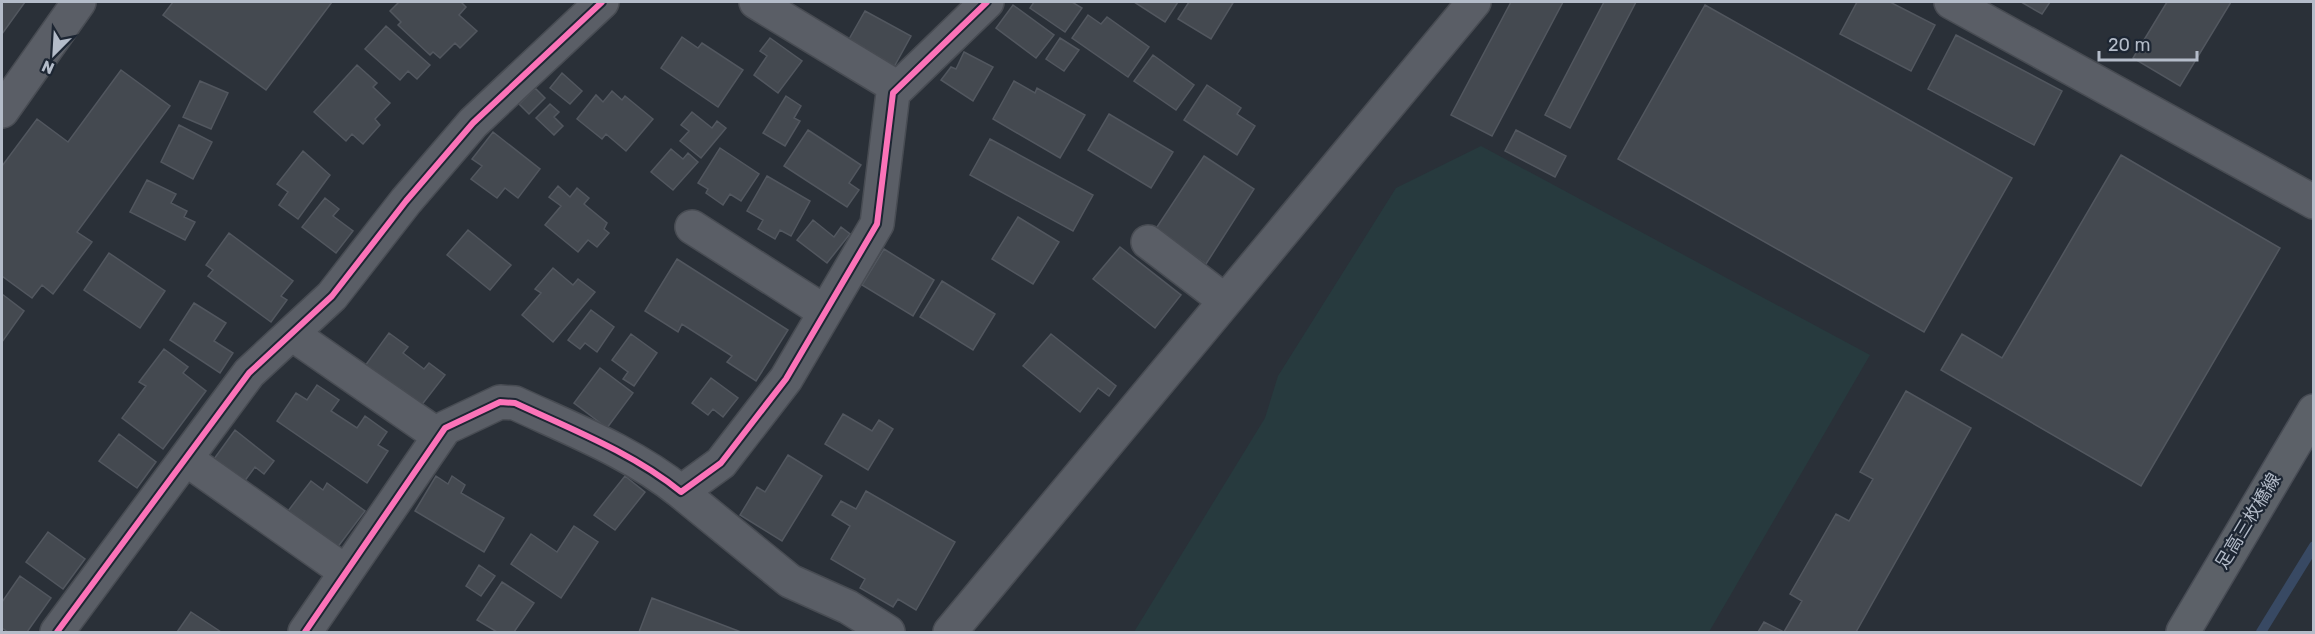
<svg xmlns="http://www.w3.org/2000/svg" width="2315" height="634" viewBox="0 0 2315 634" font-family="Rubik,'Noto Sans JP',sans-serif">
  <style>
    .green { fill: #273a3e }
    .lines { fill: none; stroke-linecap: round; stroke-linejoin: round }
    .stream { stroke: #384963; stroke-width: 10 }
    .building { fill: #444950; stroke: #52575f; stroke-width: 1.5 }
    .minor-casing { stroke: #484c53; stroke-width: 36 }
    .major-casing { stroke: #484c55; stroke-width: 36 }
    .minor { stroke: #5a5e66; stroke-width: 33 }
    .major { stroke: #5c6168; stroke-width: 33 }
    .cycleway-casing { stroke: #1d2633; stroke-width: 10 }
    .cycleway { stroke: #fb73b8; stroke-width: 6 }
    .labels { text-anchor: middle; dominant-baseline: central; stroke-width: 4.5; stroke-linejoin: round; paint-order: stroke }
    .street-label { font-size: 18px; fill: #b4bcc9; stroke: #1d2633 }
  </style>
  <rect width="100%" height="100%" fill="#2a3038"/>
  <path class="green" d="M1481 146 1870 355 1709 632H1134L1265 418 1278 376 1396 188Z"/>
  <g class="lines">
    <path class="stream" d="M2261 632 2314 546"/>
  </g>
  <path class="building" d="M2 2H25L2 34Z
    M173 2H332L266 90 163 15Z
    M399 2H461L466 7 459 15 477 31 460 48 455 43 440 58 433 52 430 55 398 25 401 22 390 11Z
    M1034 2H1072L1082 8 1065 32 1030 8Z
    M1134 2H1178L1165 22Z
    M1189 2H1230L1233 3 1211 39 1178 19Z
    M1511 2H1563L1492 136 1451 115Z
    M1604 2H1636L1570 128 1545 115Z
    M1857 2H1890L1935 25 1911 71 1840 34Z
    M2021 2H2050L2042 14Z
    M2167 2H2231L2180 86 2133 58Z
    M1013 5 1054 35 1036 58 996 28Z
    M1705 5 2012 178 1924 332 1618 159Z
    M865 11 911 36 894 67 848 41Z
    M1088 15 1101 24 1107 17 1149 47 1128 77 1072 38Z
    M386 26 430 65 417 79 408 71 400 80 365 49Z
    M1956 35 2062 91 2034 145 1928 89Z
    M682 37 698 48 702 43 743 70 718 107 661 68Z
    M770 38 802 61 778 93 754 75 767 56 760 51Z
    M1060 38 1079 50 1064 71 1046 59Z
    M964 52 993 67 973 101 941 80 951 67 956 69Z
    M1153 55 1194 85 1176 110 1134 81Z
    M357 65 377 83 373 87 390 103 375 119 380 125 363 144 352 134 346 141 314 112Z
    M121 70 170 106 77 232 92 242 53 294 42 285 32 298 2 276V166L37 119 68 142Z
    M562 73 582 91 570 104 550 88Z
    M200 81 228 93 211 129 183 117Z
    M1014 81 1035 93 1037 88 1085 115 1060 158 993 119Z
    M1207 85 1241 108 1237 114 1255 126 1237 155 1184 120Z
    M535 88 545 98 529 114 519 104Z
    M612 91 622 100 625 96 653 119 626 151 606 134 602 139 577 119 596 95 603 102Z
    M786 96 801 106 794 118 800 121 785 146 763 133Z
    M550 104 559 112 554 117 563 126 554 135 536 118Z
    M692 112 712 128 717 121 726 128 701 158 680 141 689 131 681 125Z
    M1109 114 1173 152 1151 188 1088 150Z
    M179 125 212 142 193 179 161 162Z
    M808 130 861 165 849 183 859 190 847 207 784 166Z
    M1516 130 1566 156 1555 177 1505 151Z
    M493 132 540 169 518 198 505 188 497 198 471 179 482 166 472 159Z
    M990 139 1093 195 1073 231 970 175Z
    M720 148 759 174 741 201 730 194 723 205 706 193 708 189 698 183Z
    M671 149 683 159 688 153 698 162 673 190 651 172Z
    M303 151 330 175 298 219 279 205 288 192 277 184Z
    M2121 155 2280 248 2141 486 1941 370 1962 334 2002 358Z
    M1204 156 1254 189 1206 264 1155 230Z
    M767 176 810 201 791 236 780 230 775 239 758 229 763 220 747 211Z
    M147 180 176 194 171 203 187 211 184 217 195 222 185 240 130 212Z
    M558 186 570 197 577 188 589 198 584 204 607 223 604 229 609 233 597 247 588 240 578 252 545 225 561 206 549 197Z
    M325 198 339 209 333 216 353 231 336 253 302 227Z
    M1018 217 1059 242 1033 284 992 259Z
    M813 220 834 237 841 227 850 234 827 263 797 240Z
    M468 230 511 265 490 290 447 255Z
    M229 233 293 281 281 296 287 300 271 322 208 276 213 270 206 265Z
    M1120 247 1181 295 1155 328 1093 279Z
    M884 249 934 280 913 316 862 285Z
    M109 253 165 291 140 328 84 290Z
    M677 259 788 330 756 381 727 362 732 356 682 324 678 332 645 311Z
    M553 268 573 285 578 279 595 292 553 342 522 315 541 293 535 289Z
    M942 281 995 314 973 350 920 317Z
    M2 294 24 311 2 342Z
    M194 303 226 323 214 341 233 353 220 373 170 340Z
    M591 310 614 327 597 352 585 343 580 349 568 340Z
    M389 333 408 347 403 353 424 369 429 363 445 375 417 411 362 370Z
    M631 334 657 353 634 386 623 379 628 372 612 360Z
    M1051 334 1116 386 1109 396 1098 388 1080 412 1023 366Z
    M164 349 188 367 183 373 206 391 163 449 122 418 146 386 139 382Z
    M600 368 633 393 607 428 574 403Z
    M711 378 738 398 723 417 713 409 708 415 692 403Z
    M317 385 339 400 331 411 357 428 365 416 387 432 378 445 388 451 367 483 277 421 296 393 307 400Z
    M1906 391 1971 428 1856 632H1758L1764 622 1784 632 1802 601 1790 594 1836 514 1849 521 1873 479 1860 472Z
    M843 414 872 431 879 420 893 429 868 470 825 444Z
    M235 430 274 461 264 474 255 467 241 486 211 463Z
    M119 434 156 462 137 488 99 461Z
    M788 455 822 476 782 541 740 515 757 487 765 492Z
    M436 476 448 484 452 476 465 485 461 493 504 518 484 552 415 511Z
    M625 476 645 492 615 530 594 515Z
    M311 481 323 490 327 483 365 511 337 548 288 511Z
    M866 491 955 542 916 610 898 599 893 607 860 588 865 579 831 559 850 526 832 515 841 501 856 509Z
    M574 526 598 542 561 598 511 564 531 534 557 552Z
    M48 532 85 559 63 589 26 562Z
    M479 565 495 576 481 596 466 586Z
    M20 576 51 598 27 632H8L2 628V602Z
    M502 582 534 603 514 632H497L477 620Z
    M652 598 741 632H639Z
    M191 612 221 632H177Z"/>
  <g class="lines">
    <g class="minor-casing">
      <path id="minor" d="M756 2 898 88
        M1951 2 2314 202
        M2 111 79 2
        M692 227 825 312
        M1148 242 1224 300
        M292 334 439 436
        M186 459 346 572
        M681 492 790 581 848 607 888 632
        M57 632 249 373 332 296 406 201 473 123 602 2
        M305 632 445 428 500 402 515 403C571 429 633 453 681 492L721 463 786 379 877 224 893 93 987 2
        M950 632 1474 2"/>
    </g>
    <g class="major-casing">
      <path id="major" d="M2183 632 2314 411"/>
    </g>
    <use href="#minor" class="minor"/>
    <use href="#major" class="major"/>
    <g class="cycleway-casing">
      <path id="cycleway" d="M57 632 249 373 332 296 406 201 473 123 602 2
        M305 632 445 428 500 402 515 403C571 429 633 453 681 492L721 463 786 379 877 224 893 93 987 2"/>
    </g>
    <use href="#cycleway" class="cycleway"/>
  </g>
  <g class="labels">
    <g class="street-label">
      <text transform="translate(2248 521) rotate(-59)">足高三枚橋線</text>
    </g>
  </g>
  <rect width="2315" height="634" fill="none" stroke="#b4bcc9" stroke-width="6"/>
  <g transform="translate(54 54) rotate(204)" stroke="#1d2633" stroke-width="4.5" paint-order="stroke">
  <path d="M0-4.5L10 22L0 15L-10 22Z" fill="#b4bcc9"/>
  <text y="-9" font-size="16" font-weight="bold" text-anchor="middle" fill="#b4bcc9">N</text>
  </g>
  <path d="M2099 51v9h98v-9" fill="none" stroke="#b4bcc9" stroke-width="3"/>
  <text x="2108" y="51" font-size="18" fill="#b4bcc9" stroke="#1d2633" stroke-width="4.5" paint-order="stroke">20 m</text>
</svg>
